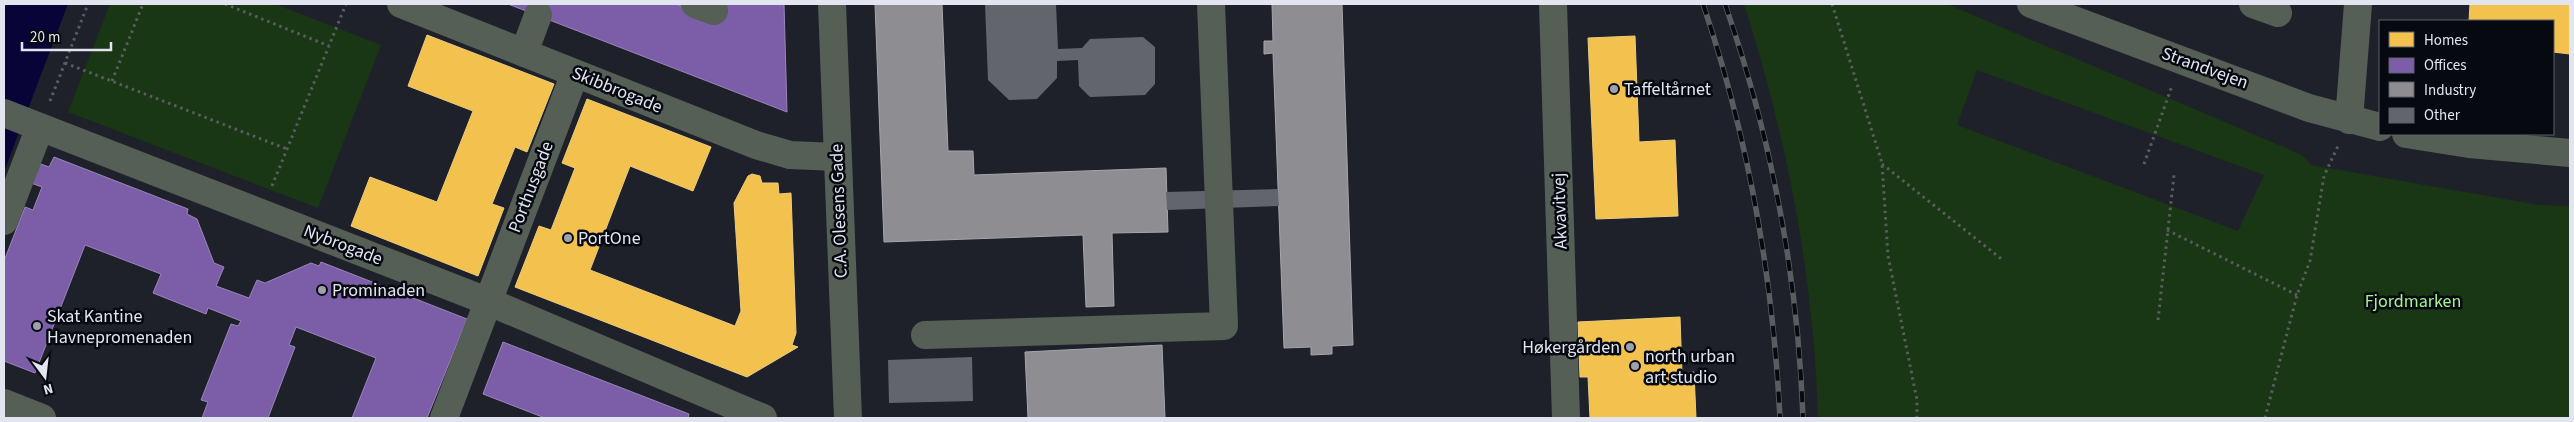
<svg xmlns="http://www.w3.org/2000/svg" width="2574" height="422" viewBox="0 0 2574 422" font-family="'Source Sans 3',sans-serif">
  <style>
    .green { fill: #193714; fill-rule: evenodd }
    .water { fill: #090438 }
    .homes { fill: #f2c14e; stroke: #edcc7f }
    .offices { fill: #7b5ea7; stroke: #9a86bd }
    .industry { fill: #8d8d92; stroke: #a6a7ae }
    .building { fill: #63656d }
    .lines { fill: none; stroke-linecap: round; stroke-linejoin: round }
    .path { stroke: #595d5d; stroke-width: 3; stroke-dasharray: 2.5 4; stroke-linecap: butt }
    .minor { stroke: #565f56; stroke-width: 28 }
    .rail-casing { stroke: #5a5d5e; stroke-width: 5.5 }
    .rail { stroke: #070910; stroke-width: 4; stroke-dasharray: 11; stroke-linecap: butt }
    .poi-dot { fill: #9ea0ab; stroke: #070910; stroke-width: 2 }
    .labels { text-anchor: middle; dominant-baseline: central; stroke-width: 5; stroke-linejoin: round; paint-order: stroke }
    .street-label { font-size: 18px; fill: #e2e5f0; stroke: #070910 }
    .poi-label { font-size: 18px; fill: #e2e5f0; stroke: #070910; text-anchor: start }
    .park-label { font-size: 18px; fill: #a2f58d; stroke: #070910 }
  </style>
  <rect width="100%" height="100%" fill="#1f212a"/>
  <path class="green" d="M110 4H275L381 45 318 208 68 112Z
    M1744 4H1947L2286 148 2303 156 2311 165 2539 205 2570 206V418H1818C1814 278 1787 137 1744 4ZM1977 70 2264 175 2238 231 1957 125Z"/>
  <path class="water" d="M6 4H68L4 172V11Z"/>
  <path class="homes" d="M2470 4H2570V54L2553 52V21H2469Z
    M427 35 554 84 527 152 515 147 492 204 504 208 478 276 351 226 370 177 437 202 473 111 408 86Z
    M1635 36 1639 142 1675 140 1678 216 1596 219 1588 38Z
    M587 99 711 147 693 191 630 166 590 270 735 326 741 311 734 203 748 176 752 174 760 176 762 183H778L779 194 791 193 796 333 792 345 798 347 747 377 515 287 539 226 551 230 575 168 562 163Z
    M1680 317 1682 373 1694 372 1696 418H1590L1588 377H1580L1578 322Z"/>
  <path class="offices" d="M508 4H676L722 22V4H784L787 112Z
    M54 157 188 209 187 214 197 219 214 263 224 267 216 286 249 298 257 280 265 283 311 263 319 266 321 262 467 319 427 418H352L376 358 296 327 289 345 295 347 268 418H202L208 402 201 400 231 324 238 326 241 321 208 308 206 314 153 293 161 274 85 245 35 373 4 361V261L25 207 33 210 42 187 31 183 38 163 49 167Z
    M503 342 689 414 688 418H545L483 394Z"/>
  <path class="industry" d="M875 4H942L948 151H973L974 175 1166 168 1168 232 1112 233 1114 306 1086 307 1083 235 884 242Z
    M1272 4H1342L1353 345 1332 346V354L1311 355V347L1284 348 1273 53 1264 54V41H1273Z
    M1162 345 1165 418H1028L1025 352Z"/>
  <path class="building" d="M985 4H1056L1058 49 1082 48 1090 39 1143 37 1155 47V84L1145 95 1090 97 1079 86 1078 60 1057 61V78L1037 99 1009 100 988 80Z
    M1278 189 1279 206 1167 210 1166 192Z
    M972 357 973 401 889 403 888 360Z"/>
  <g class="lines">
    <path class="path" d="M225 4 329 46
      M1832 4 1882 163 1888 256 1917 400V418
      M65 63 287 149
      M112 81 143 4
      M50 101 88 4
      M1882 164 2004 261
      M2144 164 2172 86
      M272 186 346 4
      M2167 230 2297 295
      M2158 320 2174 175
      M2265 418 2297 295 2310 261 2324 176 2338 146"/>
    <path class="minor" d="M401 4 756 145 790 155 837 157
      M695 4 714 11 713 4
      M832 4 848 418
      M1553 4 1566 418
      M2031 4 2309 108 2380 127
      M2253 4 2278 13
      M524 53 538 15
      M4 113 487 301 763 418
      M2349 120 2358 4
      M2406 134 2469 144 2570 153
      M4 221 40 127
      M925 335 1224 326 1211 4
      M4 403 42 418
      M444 418 575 73"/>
    <g class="rail-casing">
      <path id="rail" d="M1703 4C1748 137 1773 277 1780 418
        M1725 4C1771 136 1798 278 1803 418"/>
    </g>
    <use href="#rail" class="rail"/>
  </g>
  <g class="poi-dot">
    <circle cx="1614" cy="89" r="5"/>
    <circle cx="568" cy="238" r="5"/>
    <circle cx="322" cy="290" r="5"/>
    <circle cx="37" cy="326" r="5"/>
    <circle cx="1630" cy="347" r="5"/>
    <circle cx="1635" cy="366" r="5"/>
  </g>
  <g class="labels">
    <g class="street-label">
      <text transform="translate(2205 68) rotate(20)">Strandvejen</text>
      <text transform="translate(617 90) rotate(22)">Skibbrogade</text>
      <text transform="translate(531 187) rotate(-69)">Porthusgade</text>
      <text transform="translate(839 211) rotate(-92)">C.A. Olesens Gade</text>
      <text transform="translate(1560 211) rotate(-92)">Akvavitvej</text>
      <text transform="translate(343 245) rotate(21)">Nybrogade</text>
    </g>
    <g class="poi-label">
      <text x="1624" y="89">Taffeltårnet</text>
      <text x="578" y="238">PortOne</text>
      <text x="332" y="290">Prominaden</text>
      <text x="47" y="316">Skat Kantine<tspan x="47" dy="21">Havnepromenaden</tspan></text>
      <text x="1620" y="347" text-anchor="end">Høkergården</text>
      <text x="1645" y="356">north urban<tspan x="1645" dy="21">art studio</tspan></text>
    </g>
    <g class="park-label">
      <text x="2413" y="301">Fjordmarken</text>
    </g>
  </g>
  <rect width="2574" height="422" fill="none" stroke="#e2e5f0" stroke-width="10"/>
  <rect x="2379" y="20" width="175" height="115" fill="#070910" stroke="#5f616a"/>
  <rect x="2389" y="32" width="25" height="15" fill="#f2c14e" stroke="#5f616a"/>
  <text x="2424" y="45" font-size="15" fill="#e2e5f0">Homes</text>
  <rect x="2389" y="58" width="25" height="15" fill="#7b5ea7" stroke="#5f616a"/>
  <text x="2424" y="70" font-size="15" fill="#e2e5f0">Offices</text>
  <rect x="2389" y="82" width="25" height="15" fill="#8d8d92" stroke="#5f616a"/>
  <text x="2424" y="95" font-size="15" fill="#e2e5f0">Industry</text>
  <rect x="2389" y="108" width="25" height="15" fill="#63656d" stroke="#5f616a"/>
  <text x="2424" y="120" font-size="15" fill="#e2e5f0">Other</text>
  <g transform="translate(45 377) rotate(165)" stroke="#070910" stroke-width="4" paint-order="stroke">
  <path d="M0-4L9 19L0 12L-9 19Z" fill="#e2e5f0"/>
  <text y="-8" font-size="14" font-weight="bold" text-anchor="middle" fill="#e2e5f0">N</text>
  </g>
  <path d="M22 42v8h89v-8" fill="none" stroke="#e2e5f0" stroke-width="2.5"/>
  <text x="30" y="42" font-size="15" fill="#e2e5f0" stroke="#070910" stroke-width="4" paint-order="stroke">20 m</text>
</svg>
